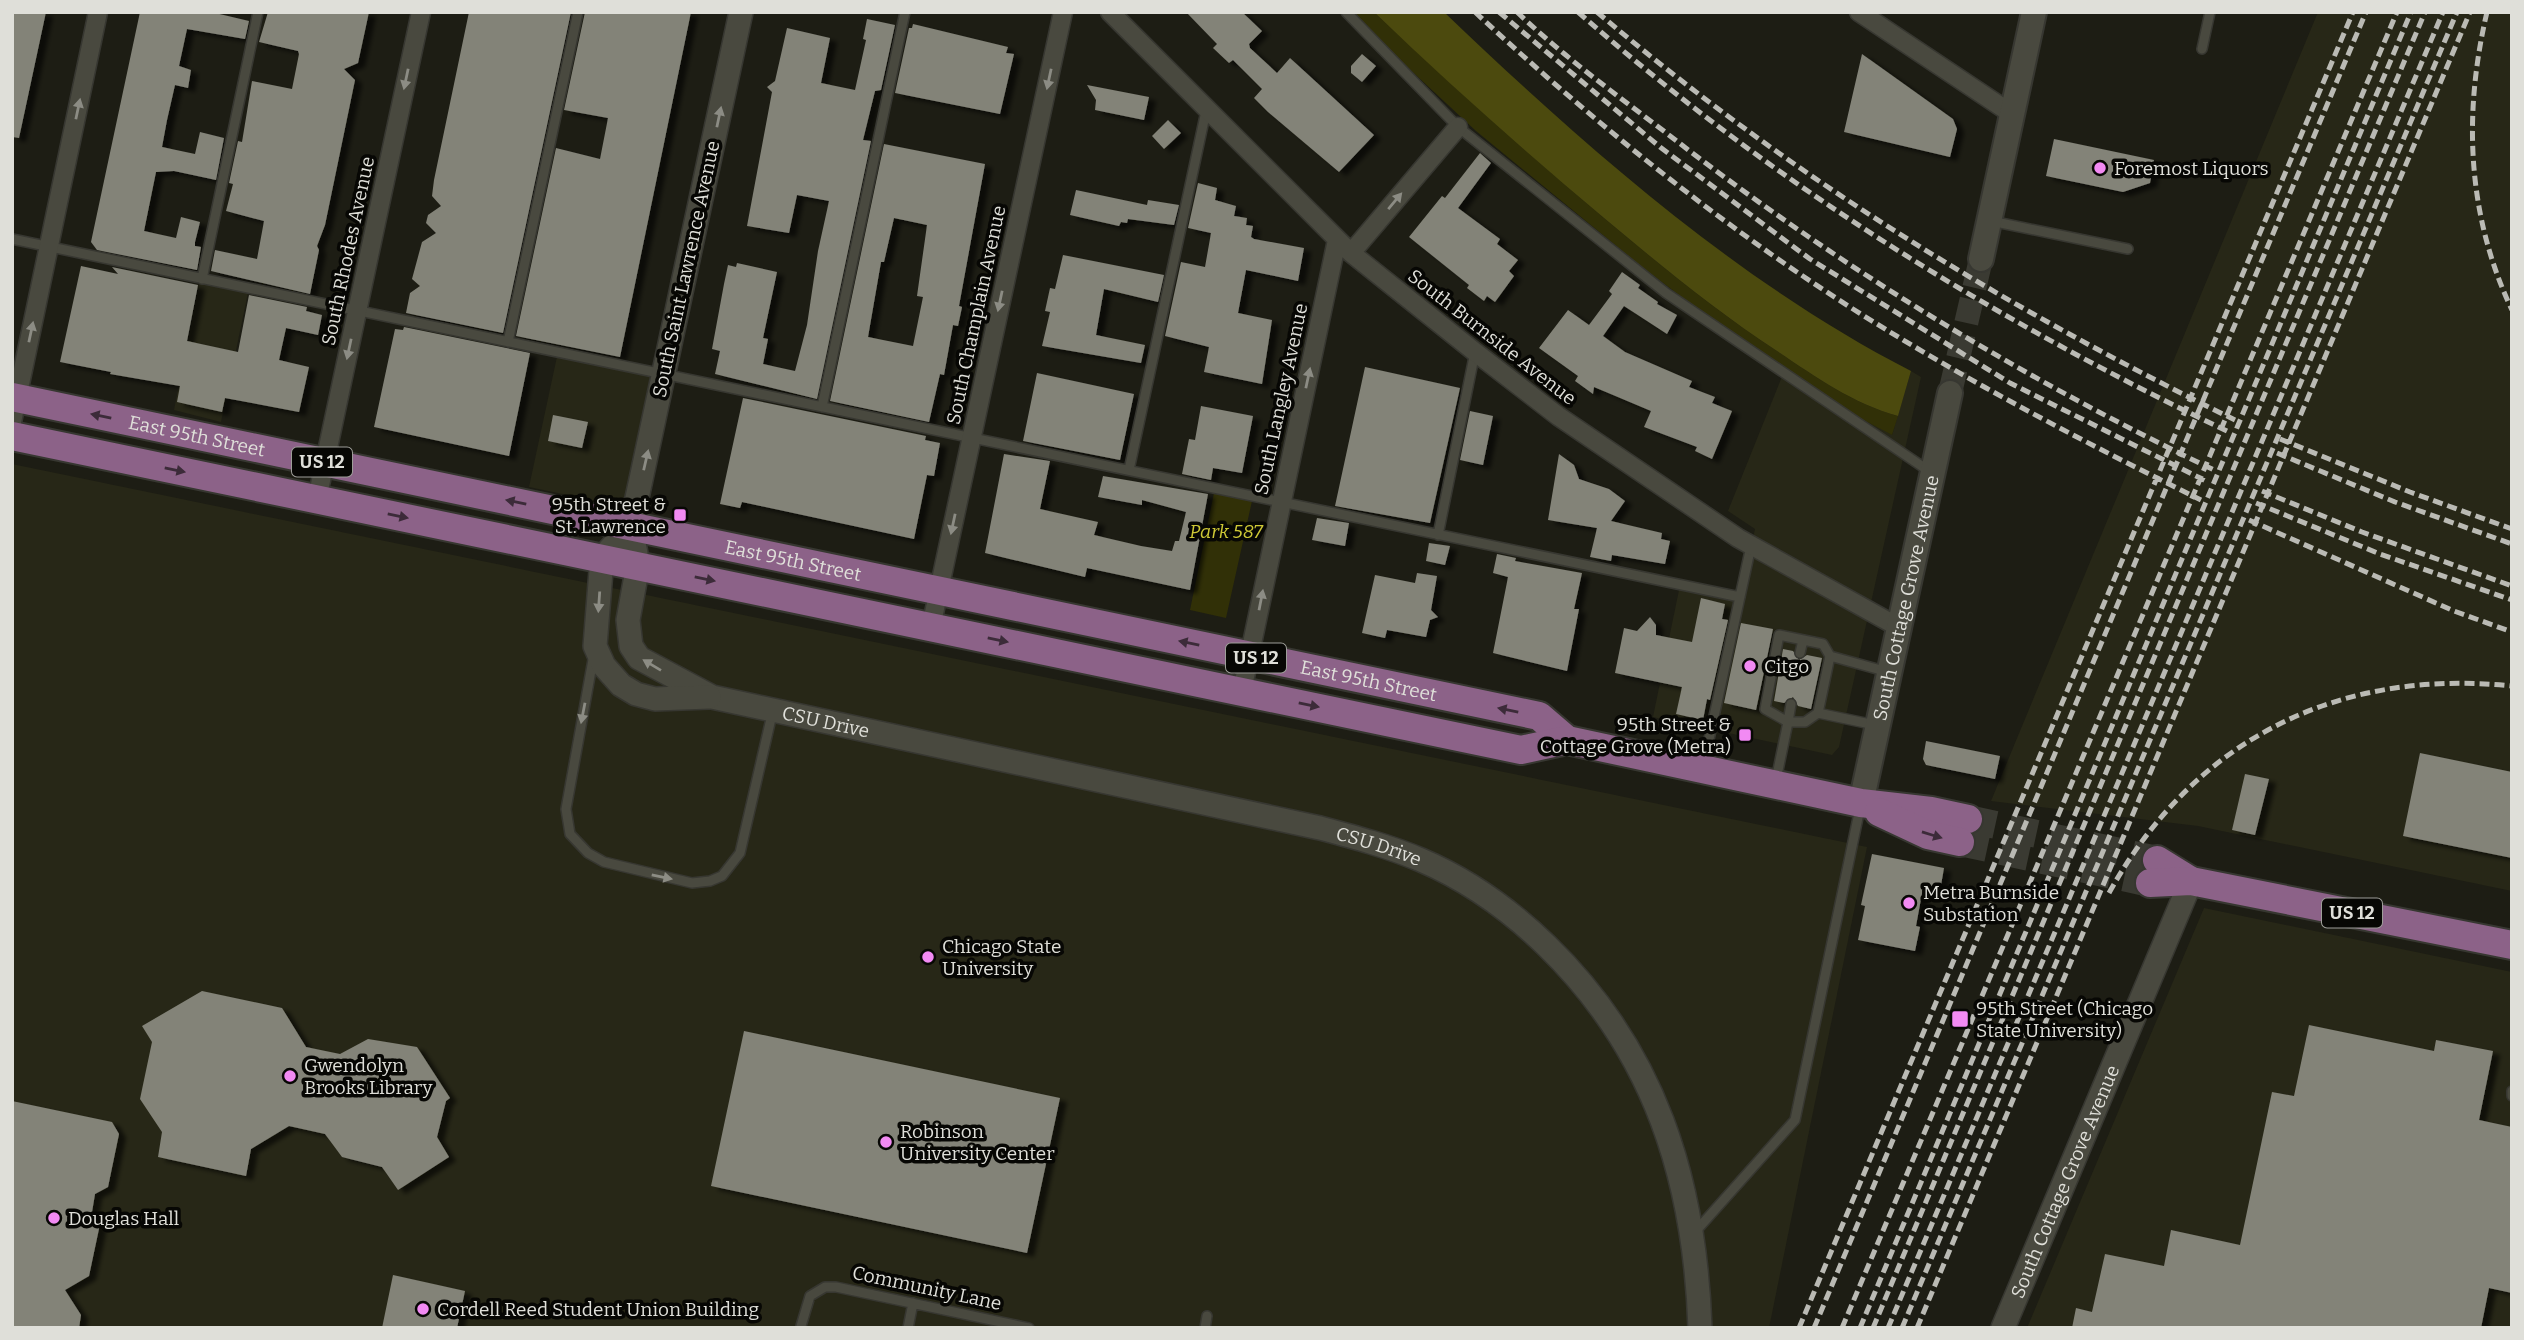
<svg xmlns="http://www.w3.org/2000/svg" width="2524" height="1340" viewBox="0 0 2524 1340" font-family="Bitter,serif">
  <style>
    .built { fill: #272717 }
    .green { fill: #313007 }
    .forest { fill: #4c4a0e }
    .building { fill: #838378; fill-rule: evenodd; filter: url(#shadow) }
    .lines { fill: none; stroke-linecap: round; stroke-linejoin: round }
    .secondary-tunnel { stroke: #3a3a32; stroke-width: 24; stroke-dasharray: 24 12; stroke-linecap: butt }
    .primary-tunnel { stroke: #3a3a32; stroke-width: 28; stroke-dasharray: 28 14; stroke-linecap: butt }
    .service-casing { stroke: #373731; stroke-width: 12 }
    .minor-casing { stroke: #373731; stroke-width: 21 }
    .tertiary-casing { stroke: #373731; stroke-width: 26 }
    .secondary-casing { stroke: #373731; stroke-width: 28 }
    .primary-casing { stroke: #373731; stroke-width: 32 }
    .service { stroke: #49493f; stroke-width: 9 }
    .minor { stroke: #49493f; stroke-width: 18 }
    .tertiary { stroke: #49493f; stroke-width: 23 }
    .secondary { stroke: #49493f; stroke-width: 24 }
    .primary { stroke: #8c6288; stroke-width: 28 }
    .rail { stroke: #babab4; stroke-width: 5; stroke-dasharray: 10 5; stroke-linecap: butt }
    .oneway { fill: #8c8c84 }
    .oneway2 { fill: #3c2b39 }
    .poi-dot { fill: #f28af3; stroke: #070704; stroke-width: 2.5 }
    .labels { text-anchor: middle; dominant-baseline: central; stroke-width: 7; stroke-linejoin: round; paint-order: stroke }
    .shield { fill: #070704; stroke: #9e9e99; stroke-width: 2 }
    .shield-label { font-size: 18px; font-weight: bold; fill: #dfdfd9 }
    .poi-label { font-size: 19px; fill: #dfdfd9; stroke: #070704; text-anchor: start }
    .street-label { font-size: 19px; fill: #dfdfd9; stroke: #070704 }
    .park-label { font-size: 19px; font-style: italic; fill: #cec836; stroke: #070704 }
  </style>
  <defs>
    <filter id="shadow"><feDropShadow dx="7" dy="4" stdDeviation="2" flood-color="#0009"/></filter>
  </defs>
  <rect width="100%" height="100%" fill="#1d1d14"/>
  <path class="built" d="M2318 12H2512V891L2198 826 1991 801Z
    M200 278 249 288 221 422 174 410Z
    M558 352 651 372 625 502 620 506 529 487Z
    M1785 369 1892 435 1911 371 1921 377 1839 747 1832 755 1653 717 1680 585 1740 597 1755 529 1728 511Z
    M12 464 1867 847 1769 1328H12Z
    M2204 908 2512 972V1328H2027Z"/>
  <path class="green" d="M1348 12H1374C1449 83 1525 152 1604 218 1660 265 1716 311 1777 351 1816 377 1852 403 1898 416L1892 435 1847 411 1708 317 1642 267 1476 131Z
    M1214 493 1252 501 1226 618 1190 610Z"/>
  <path class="forest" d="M1374 12H1444C1583 145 1739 283 1911 371L1898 416C1852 403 1816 377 1777 351 1716 311 1660 265 1604 218 1525 152 1448 83 1374 12Z"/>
  <path class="building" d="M12 12H46L19 138 12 137Z
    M140 12H211L249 21 245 39 187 29 179 66 191 70 188 88 175 85 167 120 162 147 195 154 200 132 224 138 216 180 174 171 156 172 144 231 176 238 181 217 200 222 195 242V246L201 247 197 270 97 250 91 242Z
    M268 12H369L358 63 344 69 355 80 325 225 317 246 319 250 310 294 211 271 215 250 257 259 264 221 226 211 233 184 229 183 238 141 242 142 252 81 292 89 299 54 298 51 259 42Z
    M469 12H571L503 333 406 313 410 293 420 286 412 279 422 242 436 233 426 223 428 215 441 206 432 196 434 180Z
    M585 12H691L620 357 516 336 556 148 600 159 608 118 564 110Z
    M1186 12H1242L1262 31 1249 44 1250 48 1277 73 1290 58 1374 135 1339 172 1268 112 1254 98 1262 89 1233 60 1229 63 1213 48 1217 44Z
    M867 19 895 25 881 90 875 91 863 140 871 141 817 399 715 374 720 351 712 349 724 284 728 265 736 267 737 263 777 272 763 338 768 339 763 364 795 371 807 325 818 251 829 201 797 195 789 233 747 226 772 92 767 87 775 81 787 28 830 38 821 83 855 90 866 40 863 39Z
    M913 24 1008 47 1006 53 1014 54 1000 114 895 93 909 28H912Z
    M1362 54 1376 66 1362 82 1351 73V66Z
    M1862 54 1953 119 1957 129 1950 157 1844 132Z
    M1087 85 1149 97 1144 120 1095 110 1096 100Z
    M1168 120 1181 133 1164 149 1152 136Z
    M2054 139 2154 160 2150 183 2123 192 2046 176Z
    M884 144 985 164 959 306 962 307 958 326 953 325 944 375 940 374 929 422 830 401ZM894 218 927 225 917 296 923 297 913 346 868 337 881 262H884Z
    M1480 153 1491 163 1458 208 1500 239 1497 244 1518 260 1509 271 1514 276 1495 302 1487 296 1484 301 1467 288 1469 285 1409 237 1442 196 1445 198Z
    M1198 183 1217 188 1215 200 1236 206 1234 216 1247 218 1246 225 1253 226 1251 237 1254 239 1304 248 1298 281 1246 270 1238 313 1272 320 1262 384 1204 372 1209 347 1165 336 1181 262 1205 267 1211 233 1188 228Z
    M1076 190 1147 205 1148 200 1179 205 1174 225 1128 219 1127 223 1121 222 1119 226 1070 215Z
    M1063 255 1164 275 1158 302 1104 289 1096 335 1145 345 1141 363 1042 346 1050 312 1045 311 1050 288 1055 289Z
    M81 266 118 274 112 267 198 285 187 341 238 352 249 295 307 307 306 311 322 315 318 335 286 328 279 360 309 367 299 412 225 398 222 412 177 402 180 386 110 374 111 372 60 362Z
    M1622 272 1640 285 1638 288 1658 302 1657 304 1677 315 1667 334 1624 306 1603 336 1625 352 1692 381 1689 387 1715 397 1712 403 1732 411 1712 459 1695 451 1697 447 1644 427 1651 411 1594 387 1593 394 1575 381 1578 376 1539 348 1568 310 1589 325 1612 294 1609 291Z
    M404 327 530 353 509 456 374 427 395 329 403 330Z
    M1365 367 1460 388 1430 523 1335 506Z
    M1037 373 1134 394 1120 460 1023 441Z
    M743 398 926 436 925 440 940 443 934 476 927 475 914 539 742 502 740 508 720 504Z
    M1201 406 1253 416 1242 473 1213 468 1211 480 1182 474 1189 439 1195 440Z
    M1470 411 1493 416 1483 465 1460 460Z
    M553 415 588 422 582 448 548 441Z
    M1004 454 1050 461 1040 509 1098 522 1094 535 1141 546 1172 551 1175 541H1179L1186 512 1142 500V505L1098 497 1103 476 1208 494 1190 590 1087 568 1085 577 985 553Z
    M1559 454 1574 465 1579 479 1609 489 1625 501 1611 521 1662 533 1661 539 1670 541 1665 564 1612 555 1611 561 1590 557 1597 528 1548 520Z
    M1317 518 1349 523 1345 546 1312 540Z
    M1429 543 1450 546 1445 565 1426 561Z
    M1497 554 1516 558 1515 561 1582 573 1574 609H1579L1567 671 1493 653 1508 577 1493 573Z
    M1417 573 1437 576 1431 610 1438 617 1430 620 1426 637 1387 630 1385 638 1362 633 1375 575 1415 583Z
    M1701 598 1725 604 1722 619 1728 620 1710 700 1707 699 1703 720 1676 714 1682 687 1615 673 1624 628 1637 631 1650 617 1656 625V635L1692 642Z
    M1741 623 1773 629 1756 710 1724 703Z
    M1783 649 1793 651 1799 660 1807 655 1822 658 1811 709 1798 706 1793 697 1784 703 1774 701Z
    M1926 741 2000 756 1995 779 1926 765 1923 759Z
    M2420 753 2512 772V858L2403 836Z
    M2245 774 2269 779 2255 835 2232 830Z
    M1872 854 1944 868 1940 891 1923 888 1916 926 1920 927 1915 951 1858 940 1865 906 1861 905Z
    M202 991 282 1008 306 1047 340 1054 368 1039 417 1047 450 1098 446 1101 437 1137 449 1157 398 1190 382 1167 342 1157 325 1134 289 1126 251 1149 246 1176 158 1157 162 1132 140 1099 152 1042 142 1026Z
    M2309 1025 2434 1051 2436 1040 2493 1051 2479 1120 2512 1127V1293L2489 1288 2481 1328H2072L2076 1308 2092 1312 2105 1254 2164 1266 2171 1230 2240 1245 2272 1092 2294 1096Z
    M744 1031 1060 1098 1027 1253 711 1186Z
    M12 1101 112 1122 119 1134 108 1187 95 1194 92 1212 100 1224 89 1276 65 1290 81 1315 79 1328H12Z
    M393 1275 465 1291 457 1328H382Z"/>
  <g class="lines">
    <path class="secondary-tunnel" d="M1950 393 1981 259"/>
    <path class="primary-tunnel" d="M1968 819 2157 860
      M1960 842 2150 883"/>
    <g class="service-casing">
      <path id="service" d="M1346 12 1458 127 1666 293 1929 471
        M2202 49 2210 12
        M1991 221 2128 249
        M12 239 1740 597
        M202 279 258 12
        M508 342 578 12
        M822 407 905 12
        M1129 470 1206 111
        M1438 535 1475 352
        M1800 653 1803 640
        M594 654 566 809 570 834 588 853 604 862 692 883 710 881 722 876 740 853 773 710
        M1791 704 1788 722H1805L1818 713 1830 656
        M1818 713 1875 725
        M1703 767 1751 546
        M1776 780 1788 722 1765 709 1779 635 1823 644 1830 656 1888 672
        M2512 1091V1096
        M1695 1232 1795 1120 1860 808
        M801 1326 810 1296 825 1287H836L1029 1328
        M908 1328 913 1303
        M1205 1328 1207 1316"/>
    </g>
    <g class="minor-casing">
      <path id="minor" d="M1110 12 1351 253 1475 352 1558 416 1738 538 1900 628
        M1859 12 2012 114
        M1351 253 1458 127
        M12 422 98 12
        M317 499 421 12
        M931 627 1063 12
        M1242 691 1337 240"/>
    </g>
    <g class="tertiary-casing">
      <g id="tertiary">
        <path id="s1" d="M741 12 631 526 638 565 628 620 631 646 639 658 712 697 1320 828C1354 837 1388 846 1421 860 1468 880 1510 910 1547 946 1655 1051 1695 1180 1700 1328"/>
        <path d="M631 526 602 558 595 646 604 666 621 685 636 694 655 699 709 697"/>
        <path id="s2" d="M2003 1328 2191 881"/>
      </g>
    </g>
    <g class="secondary-casing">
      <g id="secondary">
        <path d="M1981 259 2034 12"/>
        <path id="s3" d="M1861 803 1950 393"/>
      </g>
    </g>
    <g class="primary-casing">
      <g id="primary">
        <path id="s4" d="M12 397 1539 716 1567 740"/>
        <path d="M12 436 1521 750 1567 740 1861 803 1931 811 1968 819"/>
        <path d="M1879 812 1928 835 1960 842"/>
        <path d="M2157 860 2191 881"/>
        <path d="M2150 883 2191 881 2512 945"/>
      </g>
    </g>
    <use href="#service" class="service"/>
    <use href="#minor" class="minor"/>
    <use href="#tertiary" class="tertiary"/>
    <use href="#secondary" class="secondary"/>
    <use href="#primary" class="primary"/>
    <path class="rail" d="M1475 12C1592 121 1718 223 1853 309 1965 380 2082 441 2201 500
      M1499 12 1660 147 1810 259 2010 383 2208 482
      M1517 12C1563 56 1614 93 1665 132 1836 265 2018 376 2214 470
      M1578 12C1773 184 1994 320 2229 432
      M1597 12C1795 180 2003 306 2235 420
      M2487 12C2463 114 2467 215 2512 310
      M2280 439 2410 492 2512 529
      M2277 453 2395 502 2512 544
      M2262 491 2362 532 2512 586
      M2256 503 2380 554 2512 600
      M2249 520 2454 611 2512 632
      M2109 893C2194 739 2339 668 2512 686
      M1799 1328 2353 12
      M1814 1328 2366 12
      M1842 1328 2397 12
      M1860 1328 2411 12
      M1873 1328 2425 12
      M1888 1328 2443 12
      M1902 1328 2457 12
      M1917 1328 2470 12"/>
  </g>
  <defs><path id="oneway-solid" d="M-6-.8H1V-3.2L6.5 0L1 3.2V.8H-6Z" transform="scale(1.75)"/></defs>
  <g class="oneway">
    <use href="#oneway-solid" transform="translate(406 79) rotate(102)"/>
    <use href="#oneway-solid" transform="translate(1049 79) rotate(102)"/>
    <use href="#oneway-solid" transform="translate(78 109) rotate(-78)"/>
    <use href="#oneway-solid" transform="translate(719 117) rotate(-78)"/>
    <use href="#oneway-solid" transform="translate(1395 201) rotate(-50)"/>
    <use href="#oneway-solid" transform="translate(1000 301) rotate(102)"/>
    <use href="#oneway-solid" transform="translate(31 332) rotate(-78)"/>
    <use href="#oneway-solid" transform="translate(349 349) rotate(102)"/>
    <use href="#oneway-solid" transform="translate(1308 378) rotate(-78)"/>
    <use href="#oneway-solid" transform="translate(646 460) rotate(-77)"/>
    <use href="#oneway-solid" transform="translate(953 524) rotate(102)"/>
    <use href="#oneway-solid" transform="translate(1261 600) rotate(-79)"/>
    <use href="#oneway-solid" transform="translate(599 602) rotate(94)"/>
    <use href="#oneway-solid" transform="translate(652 665) rotate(-149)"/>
    <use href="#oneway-solid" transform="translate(583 713) rotate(101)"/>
    <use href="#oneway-solid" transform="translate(662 877) rotate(12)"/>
  </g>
  <g class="oneway2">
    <use href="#oneway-solid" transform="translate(101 416) rotate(-168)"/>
    <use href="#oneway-solid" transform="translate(175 470) rotate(12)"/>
    <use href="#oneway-solid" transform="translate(516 502) rotate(-168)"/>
    <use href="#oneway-solid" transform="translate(398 516) rotate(12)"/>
    <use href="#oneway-solid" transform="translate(705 579) rotate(12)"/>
    <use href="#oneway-solid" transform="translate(998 640) rotate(12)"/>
    <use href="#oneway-solid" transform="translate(1189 643) rotate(-168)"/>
    <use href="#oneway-solid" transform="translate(1309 705) rotate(12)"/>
    <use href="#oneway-solid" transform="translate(1508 710) rotate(-168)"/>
    <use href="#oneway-solid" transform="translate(1932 835) rotate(17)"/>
  </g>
  <g class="poi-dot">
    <circle cx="2100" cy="168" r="7"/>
    <rect x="673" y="508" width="14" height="14" rx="3.5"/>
    <circle cx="1750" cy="666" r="7"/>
    <rect x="1738" y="728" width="14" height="14" rx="3.5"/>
    <circle cx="1909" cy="903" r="7"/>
    <circle cx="928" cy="957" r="7"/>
    <rect x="1951" y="1010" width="18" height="18" rx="3.5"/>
    <circle cx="290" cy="1076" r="7"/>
    <circle cx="886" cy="1142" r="7"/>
    <circle cx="54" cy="1218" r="7"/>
    <circle cx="423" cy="1309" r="7"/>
  </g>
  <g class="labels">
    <g class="shield">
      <rect x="292" y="447.5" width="60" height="29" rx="5"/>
      <rect x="1226" y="643.5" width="60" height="29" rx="5"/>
      <rect x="2322" y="898.5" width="60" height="29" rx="5"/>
    </g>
    <g class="shield-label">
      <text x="322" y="462">US 12</text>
      <text x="1256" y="658">US 12</text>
      <text x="2352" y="913">US 12</text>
    </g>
    <g class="poi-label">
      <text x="2114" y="168">Foremost Liquors</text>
      <text x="666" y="504" text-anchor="end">95th Street &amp;<tspan x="666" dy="22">St. Lawrence</tspan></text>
      <text x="1764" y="666">Citgo</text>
      <text x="1731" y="724" text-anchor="end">95th Street &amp;<tspan x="1731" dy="22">Cottage Grove (Metra)</tspan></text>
      <text x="1923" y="892">Metra Burnside<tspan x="1923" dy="22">Substation</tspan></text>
      <text x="942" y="946">Chicago State<tspan x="942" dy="22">University</tspan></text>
      <text x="1976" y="1008">95th Street (Chicago<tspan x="1976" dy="22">State University)</tspan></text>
      <text x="304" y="1065">Gwendolyn<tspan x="304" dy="22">Brooks Library</tspan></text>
      <text x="900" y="1131">Robinson<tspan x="900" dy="22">University Center</tspan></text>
      <text x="68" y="1218">Douglas Hall</text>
      <text x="437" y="1309">Cordell Reed Student Union Building</text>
    </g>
    <g class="street-label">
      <text transform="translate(348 251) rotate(-78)">South Rhodes Avenue</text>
      <text transform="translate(686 269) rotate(-78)">South Saint Lawrence Avenue</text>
      <text transform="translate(976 315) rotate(-78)">South Champlain Avenue</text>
      <text transform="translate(1492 337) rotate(38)">South Burnside Avenue</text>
      <text transform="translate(1281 399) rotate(-78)">South Langley Avenue</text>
      <text stroke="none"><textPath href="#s4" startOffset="189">East 95th Street</textPath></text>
      <text stroke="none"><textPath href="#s4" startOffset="798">East 95th Street</textPath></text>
      <text stroke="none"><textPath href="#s3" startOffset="210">South Cottage Grove Avenue</textPath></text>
      <text stroke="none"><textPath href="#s4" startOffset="1386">East 95th Street</textPath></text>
      <text stroke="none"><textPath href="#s1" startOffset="861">CSU Drive</textPath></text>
      <text stroke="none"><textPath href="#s1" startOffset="1428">CSU Drive</textPath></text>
      <text stroke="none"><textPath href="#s2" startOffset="159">South Cottage Grove Avenue</textPath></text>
      <text transform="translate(927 1288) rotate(12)">Community Lane</text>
    </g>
    <g class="park-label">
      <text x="1226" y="531">Park 587</text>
    </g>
  </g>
  <rect width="2524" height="1340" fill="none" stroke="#dfdfd9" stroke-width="28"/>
</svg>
